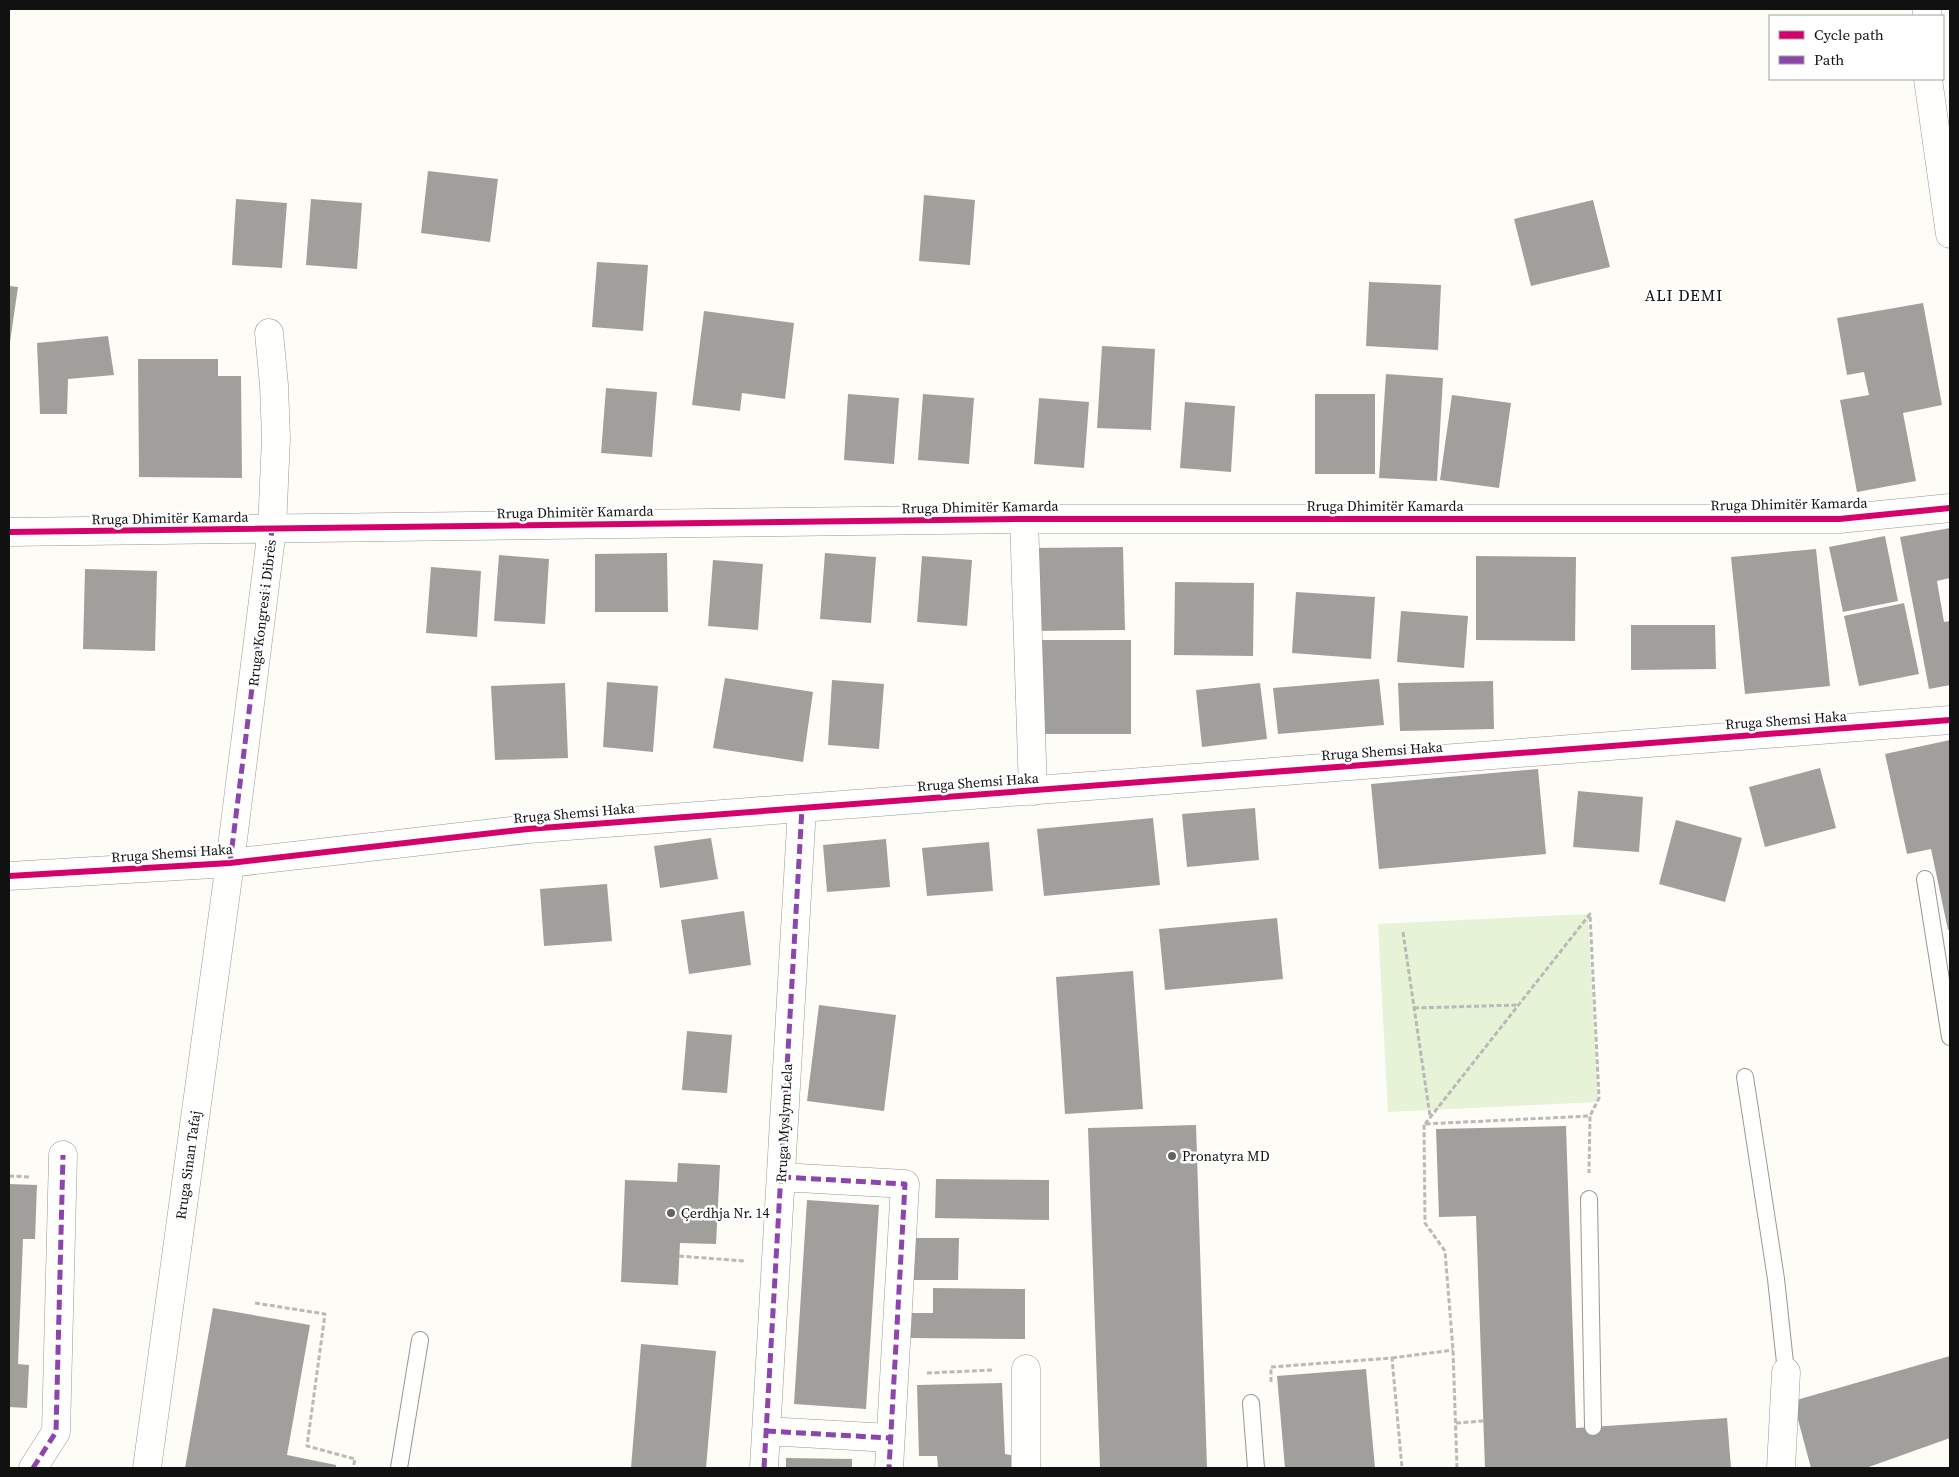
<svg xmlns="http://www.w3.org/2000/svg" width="1959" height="1477" viewBox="0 0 1959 1477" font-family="'Source Serif 4',serif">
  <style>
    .green { fill: #e7f3d7 }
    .building { fill: #a19f9c }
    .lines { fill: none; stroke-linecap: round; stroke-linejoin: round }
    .service-casing { stroke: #979795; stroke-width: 18 }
    .minor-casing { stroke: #979795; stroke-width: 29 }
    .path { stroke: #b9b9b8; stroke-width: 3; stroke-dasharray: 5 2.5; stroke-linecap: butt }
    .service { stroke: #fffffe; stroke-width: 16 }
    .minor { stroke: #fffffe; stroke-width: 28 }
    .quiet { stroke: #8e44ad; stroke-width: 5; stroke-dasharray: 10 5; stroke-linecap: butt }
    .cycleway-casing { stroke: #fff; stroke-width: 9 }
    .cycleway { stroke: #d6006c; stroke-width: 6 }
    .poi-dot { fill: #646362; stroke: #fff; stroke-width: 2 }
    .labels { text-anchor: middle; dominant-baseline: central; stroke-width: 5; stroke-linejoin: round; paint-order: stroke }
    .street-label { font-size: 14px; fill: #111; stroke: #fff }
    .poi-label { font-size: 14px; fill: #111; stroke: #fff; text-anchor: start }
    .quarter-label { font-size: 16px; letter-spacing: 1px; fill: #111; stroke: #fff }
  </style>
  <rect width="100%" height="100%" fill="#fdfcf7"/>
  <path class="green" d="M1588 914 1598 1102 1388 1112 1378 924Z"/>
  <path class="building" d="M428 171 498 179 490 242 421 233Z
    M924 195 975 200 970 265 919 261Z
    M236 199 287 203 282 268 232 265Z
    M311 199 362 203 357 269 306 265Z
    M1593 200 1610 267 1531 286 1514 219Z
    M597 262 648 265 643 331 592 327Z
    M1369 282 1441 285 1438 350 1366 346Z
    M9 286 18 287 10 342H9Z
    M1923 303 1942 405 1903 413 1916 481 1857 492 1840 400 1869 395 1864 372 1847 375 1837 318Z
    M704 311 794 323 785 399 742 393 740 411 692 405Z
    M108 336 114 375 68 379 67 414H40L37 343Z
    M1102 346 1155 349 1151 430 1097 428Z
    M138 359H218V376H241L242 478 139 477Z
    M1386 374 1443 378 1437 481 1379 478Z
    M606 388 657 392 652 457 601 453Z
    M848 394 899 398 894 464 844 460Z
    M923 394 974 398 969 464 918 460Z
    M1315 394H1375V474H1315Z
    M1452 395 1511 403 1499 488 1440 480Z
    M1039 398 1089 402 1084 468 1034 464Z
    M1185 402 1235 406 1231 472 1180 468Z
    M1950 528V578L1937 581 1944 622 1950 621V685L1929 689 1900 537Z
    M1885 536 1898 601 1843 612 1829 547Z
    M1123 547 1125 630 1034 631 1033 548Z
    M1816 549 1830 686 1745 694 1731 557Z
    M667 553 668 612H595V554Z
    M825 553 876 557 871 623 820 619Z
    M499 555 549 559 545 624 494 621Z
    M922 556 972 560 967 626 917 622Z
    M1476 556 1576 557 1575 641 1476 640Z
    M713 560 763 564 758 630 708 626Z
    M431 567 481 571 477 637 426 633Z
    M85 569 157 571 155 651 83 649Z
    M1175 582 1254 583 1253 656 1174 655Z
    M1296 592 1375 597 1371 659 1292 653Z
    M1904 603 1919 674 1859 686 1844 616Z
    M1401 611 1468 616 1464 668 1397 662Z
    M1631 625H1715L1716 669 1631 670Z
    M1040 640H1131V734H1041Z
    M725 678 813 692 803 762 713 748Z
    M1379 679 1384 725 1278 734 1273 688Z
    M832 680 884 684 879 749 828 745Z
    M1493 681 1494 729 1400 731 1398 683Z
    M607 682 658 686 653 752 603 747Z
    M565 683 568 758 495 760 491 686Z
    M1260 683 1267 739 1202 747 1196 690Z
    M1950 740V929L1948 930 1931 849 1907 854 1885 754Z
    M1820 768 1836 828 1765 847 1749 787Z
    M1538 769 1546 854 1379 869 1371 784Z
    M1578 791 1643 797 1639 852 1573 847Z
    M1255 808 1259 860 1187 867 1182 814Z
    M1153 818 1160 885 1044 896 1037 829Z
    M1676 820 1742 838 1725 902 1659 884Z
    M711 838 718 879 660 888 654 846Z
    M886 839 890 887 827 892 823 845Z
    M989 842 993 891 927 896 922 848Z
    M607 884 612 941 544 946 540 889Z
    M744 911 751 965 689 974 681 920Z
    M1277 918 1283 979 1165 990 1159 929Z
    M1133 971 1143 1109 1065 1114 1056 977Z
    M819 1005 896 1015 884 1111 807 1101Z
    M687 1031 732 1035 727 1093 682 1090Z
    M1196 1125 1207 1468H1100L1088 1128Z
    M1566 1126 1576 1428 1727 1418 1731 1468H1485L1476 1216 1439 1217 1436 1129Z
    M678 1163 720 1165 716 1244 680 1243 678 1285 621 1282 625 1180 677 1182Z
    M936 1179 1049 1180V1220L935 1218Z
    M9 1184 37 1185 35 1239H23L18 1364 29 1365 27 1408 9 1407Z
    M807 1200 879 1205 866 1409 794 1404Z
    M912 1238H959L958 1280H911Z
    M933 1288 1025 1289V1339L909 1338V1313H933Z
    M213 1308 310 1325 287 1455 336 1465V1468H185Z
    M641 1344 716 1351 706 1468H631Z
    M1950 1356V1438L1866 1468H1811L1793 1401Z
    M1366 1369 1375 1468H1285L1277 1376Z
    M1002 1383 1005 1454 1011 1455V1468H938L937 1456H919L917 1385Z
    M786 1458 852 1459V1468H786Z"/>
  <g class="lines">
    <g class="service-casing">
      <path id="service" d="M1925 879 1950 1037
        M1745 1077 1776 1279 1786 1372
        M1589 1199 1593 1427
        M1251 1403 1256 1468
        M399 1468 420 1340"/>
    </g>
    <g class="minor-casing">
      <path id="minor" d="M1927 9V16
        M1928 79 1950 234
        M1024 519 1033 791
        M9 532 1024 519H1839L1950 508
        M9 876 230 863 528 829 1950 720
        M781 1177 905 1184 889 1468
        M766 1431 890 1438
        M33 1468 56 1432 63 1155
        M147 1468 230 863 272 529 276 438 274 385 269 333
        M764 1468 802 808
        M1026 1468V1369
        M1781 1468 1786 1372"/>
    </g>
    <path class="path" d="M1403 932 1430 1116
      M1414 1008 1518 1005
      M1425 1124 1590 914 1599 1098 1590 1116
      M9 1176 31 1177
      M679 1256 744 1261
      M255 1303 325 1314 307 1446 355 1459 353 1468
      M1392 1358 1453 1350
      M927 1373 993 1370
      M1271 1382V1367L1392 1358 1402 1468
      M1456 1423 1483 1421
      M1457 1468 1453 1350 1445 1251 1425 1223 1424 1124 1590 1116 1589 1173"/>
    <use href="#service" class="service"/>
    <use href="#minor" class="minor"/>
    <path class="quiet" d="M230 863 272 529
      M781 1177 905 1184 889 1468
      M766 1431 890 1438
      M33 1468 56 1432 63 1155
      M764 1468 802 808"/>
    <g class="cycleway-casing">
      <path id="cycleway" d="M9 532 1024 519H1839L1950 508
        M9 876 230 863 528 829 1950 720"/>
    </g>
    <use href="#cycleway" class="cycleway"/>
  </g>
  <g class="poi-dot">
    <circle cx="1172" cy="1156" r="5"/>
    <circle cx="671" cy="1213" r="5"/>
  </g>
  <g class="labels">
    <g class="street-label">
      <text transform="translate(1789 504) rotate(-1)">Rruga Dhimitër Kamarda</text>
      <text x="1385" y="506">Rruga Dhimitër Kamarda</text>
      <text transform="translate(980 507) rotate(-1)">Rruga Dhimitër Kamarda</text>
      <text transform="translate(575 512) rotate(-1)">Rruga Dhimitër Kamarda</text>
      <text transform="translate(170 518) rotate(-1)">Rruga Dhimitër Kamarda</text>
      <text transform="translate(262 613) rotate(-83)">Rruga Kongresi i Dibrës</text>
      <text transform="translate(1786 720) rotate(-4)">Rruga Shemsi Haka</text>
      <text transform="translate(1382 751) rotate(-4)">Rruga Shemsi Haka</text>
      <text transform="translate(978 782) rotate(-4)">Rruga Shemsi Haka</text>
      <text transform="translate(574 813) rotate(-5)">Rruga Shemsi Haka</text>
      <text transform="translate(172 853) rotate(-4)">Rruga Shemsi Haka</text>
      <text transform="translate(784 1123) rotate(-87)">Rruga Myslym Lela</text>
      <text transform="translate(188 1165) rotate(-82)">Rruga Sinan Tafaj</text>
    </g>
    <g class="poi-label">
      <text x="1182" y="1156">Pronatyra MD</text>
      <text x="681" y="1213">Çerdhja Nr. 14</text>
    </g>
    <g class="quarter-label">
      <text x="1684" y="295">ALI DEMI</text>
    </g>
  </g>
  <rect width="1959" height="1477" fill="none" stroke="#111111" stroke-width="20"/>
  <rect x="1769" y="15" width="175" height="65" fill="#ffffff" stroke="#a0a0a0"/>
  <rect x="1779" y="31" width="25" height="8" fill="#d6006c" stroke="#a0a0a0"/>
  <text x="1814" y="40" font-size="15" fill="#111111">Cycle path</text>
  <rect x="1779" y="56" width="25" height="8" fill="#8e44ad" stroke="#a0a0a0"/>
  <text x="1814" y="65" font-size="15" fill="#111111">Path</text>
</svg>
